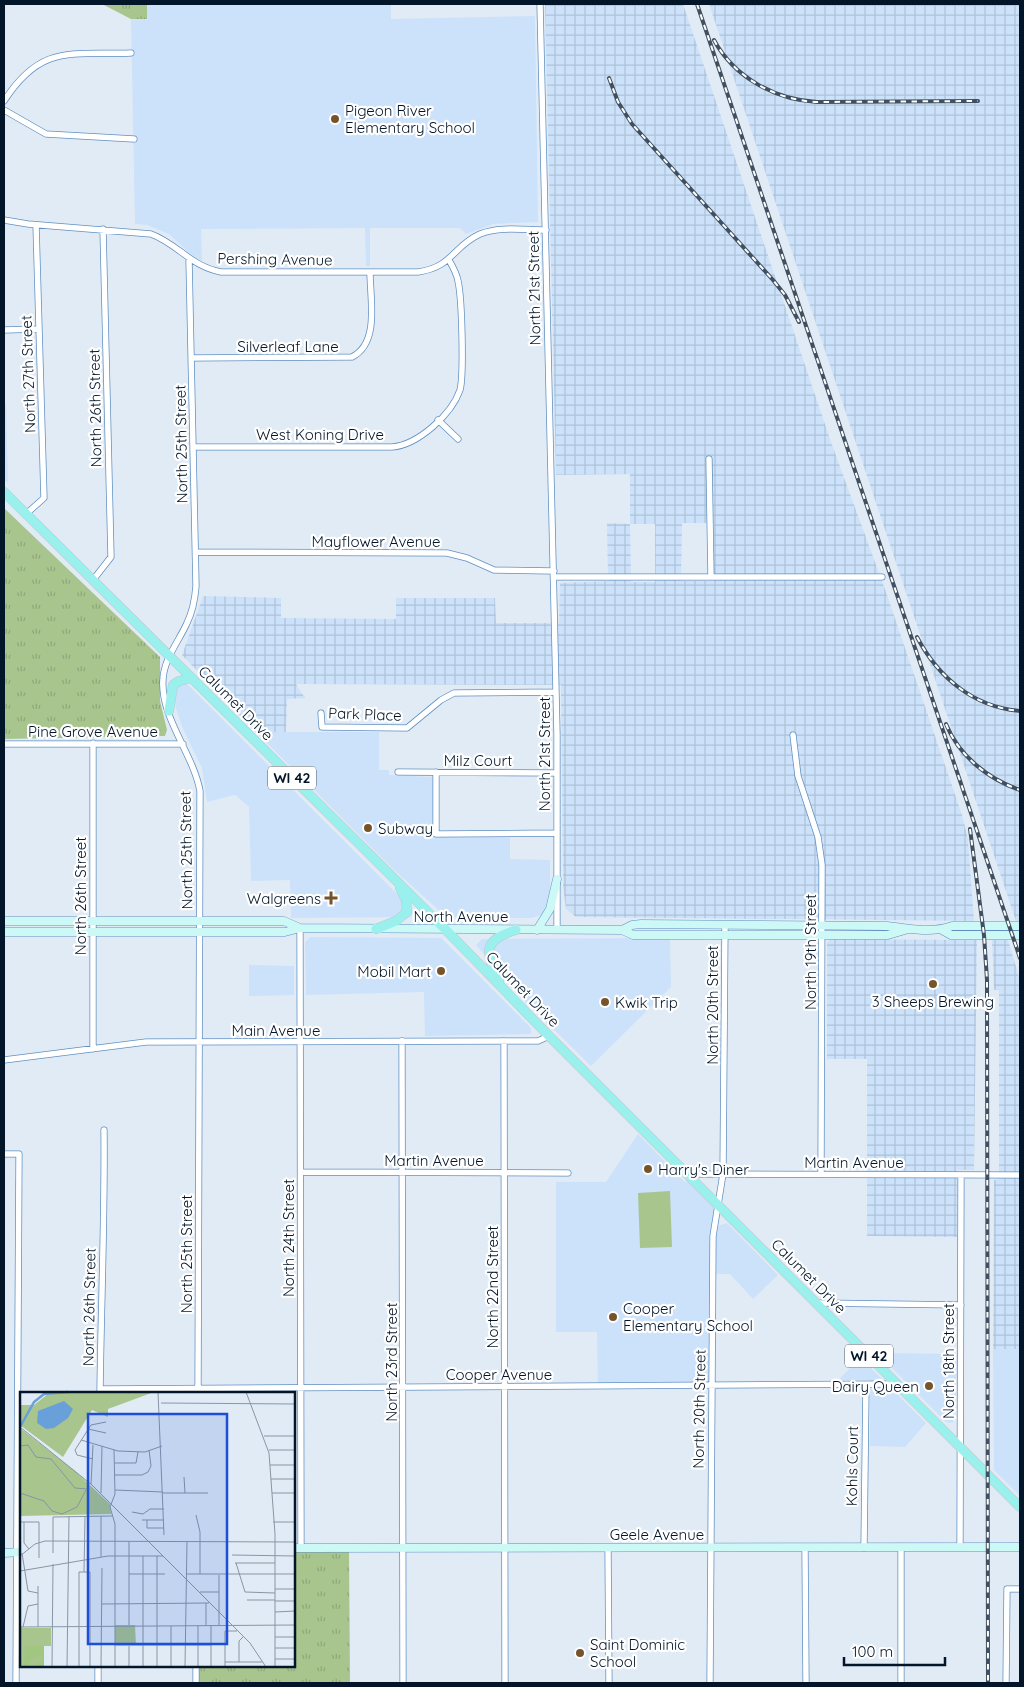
<svg xmlns="http://www.w3.org/2000/svg" width="1024" height="1687" viewBox="0 0 1024 1687" font-family="Quicksand,sans-serif">
  <style>
    .built { fill: #cce2fa }
    .industrial { fill: url(#industrial-grid); fill-rule: evenodd }
    .grass { fill: url(#grass-tufts) }
    .garden { fill: #a8c58e }
    .lines { fill: none; stroke-linecap: round; stroke-linejoin: round }
    .street-casing { stroke: #6090c2; stroke-width: 7 }
    .secondary-casing { stroke: #6090c2; stroke-width: 9 }
    .primary-casing { stroke: #c3c7cb; stroke-width: 10 }
    .street { stroke: #fff; stroke-width: 5.5 }
    .secondary { stroke: #ccf8f5; stroke-width: 8 }
    .primary { stroke: #99f0ec; stroke-width: 9 }
    .rail-casing { stroke: #405061; stroke-width: 4 }
    .rail { stroke: #fff; stroke-width: 2; stroke-dasharray: 5.5; stroke-linecap: butt }
    .poi-dot { fill: #75542b; stroke: #fff; stroke-width: 2 }
    .labels { text-anchor: middle; dominant-baseline: central; stroke-width: 4.5; stroke-linejoin: round; paint-order: stroke }
    .shield { fill: #fff; stroke: #4f5b68; stroke-width: 1 }
    .shield-label { font-size: 14px; font-weight: bold; fill: #031528 }
    .poi-label { font-size: 15px; fill: #031528; stroke: #fff; text-anchor: start }
    .street-label { font-size: 15px; fill: #031528; stroke: #fff }
    .inset-river { fill: none; stroke: #69a0da; stroke-width: 2.5 }
    .inset-road { fill: none; stroke: #8895a4; stroke-width: 1 }
    .view { fill: #1d4ed8; fill-opacity: 0.15; stroke: #1d4ed8; stroke-width: 2.5 }
    .inset-edge { fill: none; stroke: #031528; stroke-width: 2.5 }
  </style>
  <defs>
    <pattern id="industrial-grid" width="8" height="8" patternUnits="userSpaceOnUse" patternTransform="scale(1.25)"><rect width="8" height="8" fill="#cce2fa"/><path d="M0 4h8M4 0v8" fill="none" stroke="#aec1d6"/></pattern>
    <pattern id="grass-tufts" width="24" height="20" patternUnits="userSpaceOnUse" patternTransform="scale(1.25)"><rect width="24" height="20" fill="#a8c58e"/><path d="M3 7l-1-3M5 7V3M7 7l1-3M15 17l-1-3M17 17v-4M19 17l1-3" fill="none" stroke="#8fa87a"/></pattern>
  </defs>
  <rect width="100%" height="100%" fill="#e1ebf6"/>
  <path class="built" d="M147 4H391V19L535 16 538 222 493 224 466 234 460 228H370V266H366L365 228 201 229 202 261 189 253 169 234 147 225 135 224 131 19H147Z
    M4 405H6L8 483 4 480Z
    M186 683 412 909 413 913 411 917 291 918 290 880 251 881 249 807 235 795 207 802 202 768 183 729 176 709 174 698 176 684Z
    M256 732H379V770H389V775L433 777V832L439 836 510 837V859L550 860V903L544 914 532 918H458L442 913 394 870Z
    M310 937 441 938 531 1028V1034L425 1036 424 992 306 995 305 942Z
    M670 938 671 987 591 1066 522 998 476 945 482 939Z
    M249 965 294 966V995L249 996Z
    M638 1134 686 1183 687 1174 718 1204V1226L727 1223 778 1275 753 1299 730 1274H716L711 1386H598L597 1332H556V1182H606Z
    M993 1349H1020V1496L994 1470Z
    M884 1353 957 1354 956 1401 953 1423 946 1422 880 1356Z
    M861 1358 926 1423 905 1447 870 1446V1380H841L840 1378Z"/>
  <path class="industrial" d="M545 4H683L831 442 886 592 962 815 968 839 974 921 576 917 566 909 563 886 561 685 296 684 305 698 287 699 286 732H256L182 655 203 596 281 598V618L396 619V598H495L496 623H559L560 583 608 581 607 523 630 524V474L556 475ZM682 523H714V581H681ZM630 524H655V582H631Z
    M709 4H1020V921H1016Z
    M830 939 977 940 974 1170H957V1237L867 1236V1059H827V943Z
    M992 940H1008L1020 980V1349H993L994 1180 999 1179V990H994Z"/>
  <path class="grass" d="M102 4H147V19H131Z
    M4 508 160 657V701L167 730 165 736 4 739Z
    M294 1548H349L350 1683H196V1666H294Z"/>
  <path class="garden" d="M670 1191 672 1247 640 1248 638 1193Z"/>
  <g class="lines">
    <g class="street-casing">
      <path id="street" d="M540 4 557 734V930
        M4 101C41 44 70 55 131 53
        M4 110 46 134 134 139
        M4 220 28 224 151 234C178 244 190 266 221 272H418C453 267 453 246 480 234 500 226 525 230 546 230
        M189 260 196 586C195 599 193 611 187 623 179 641 164 659 163 679 160 717 193 753 200 791L198 1393
        M4 330 39 329
        M191 358 352 357C380 343 370 299 370 272
        M438 420 458 439
        M193 447H392C418 445 452 414 460 390 464 375 462 298 458 281 457 274 453 267 449 260
        M709 459 711 577
        M26 514 44 498 36 225
        M196 552 447 553 467 558 494 570 554 571
        M554 577H882
        M93 580 111 557 103 229
        M321 713 322 727 407 728 441 700 454 693 556 692
        M793 735 798 776 818 837 822 865 821 1174
        M4 744H183
        M398 772 557 773
        M436 772V834L557 833
        M300 928 301 1548
        M402 1041 403 1683
        M504 1041 505 1683
        M93 1049V743
        M4 1060 146 1042 538 1041 549 1036
        M4 1154H19L16 1683
        M301 1172 568 1173
        M687 1174 1020 1175
        M818 1303 961 1305
        M100 1389 898 1384
        M100 1393C101 1305 105 1218 104 1130
        M608 1547 609 1683
        M901 1547V1683
        M960 1547 961 1175
        M805 1548 806 1683
        M864 1548 866 1385
        M98 1683V1666
        M196 1683V1666
        M710 1683 713 1236 723 1174 725 925
        M1006 1683 1007 1589H1020"/>
    </g>
    <g class="secondary-casing">
      <path id="secondary" d="M4 921H284L300 928
        M537 930 550 909 557 879
        M622 930 633 935H888L905 930
        M942 930 951 935H1020
        M4 932H285L300 928 622 930 632 925 641 924 886 926C910 928 928 934 952 926H1020
        M294 1548 1020 1547
        M4 1553 21 1552"/>
    </g>
    <g class="primary-casing">
      <path id="primary" d="M4 492 446 930 549 1036 1020 1507
        M169 711 173 685 179 681 191 678
        M376 929 396 921 407 912 406 900 400 888
        M499 981C486 953 481 940 516 930"/>
    </g>
    <use href="#street" class="street"/>
    <use href="#secondary" class="secondary"/>
    <use href="#primary" class="primary"/>
    <g class="rail-casing">
      <path id="rail" d="M697 4 1020 958
        M714 40C734 77 775 100 817 102L978 101
        M609 78 618 102 632 124 773 280 785 295 799 322
        M917 637C938 677 973 707 1020 711
        M946 724C959 756 988 779 1020 790
        M970 829 984 935 987 980 988 1683"/>
    </g>
    <use href="#rail" class="rail"/>
  </g>
  <g class="poi-dot">
    <circle cx="335" cy="119" r="5"/>
    <circle cx="368" cy="828" r="5"/>
    <path d="M328.5 890.5h5v5h5v5h-5v5h-5v-5h-5v-5h5z"/>
    <circle cx="441" cy="971" r="5"/>
    <circle cx="933" cy="984" r="5"/>
    <circle cx="605" cy="1002" r="5"/>
    <circle cx="648" cy="1169" r="5"/>
    <circle cx="613" cy="1317" r="5"/>
    <circle cx="929" cy="1386" r="5"/>
    <circle cx="580" cy="1653" r="5"/>
  </g>
  <g class="labels">
    <g class="shield">
      <rect x="268" y="766.5" width="48" height="23" rx="4"/>
      <rect x="845" y="1344.5" width="48" height="23" rx="4"/>
    </g>
    <g class="shield-label">
      <text x="292" y="778">WI 42</text>
      <text x="869" y="1356">WI 42</text>
    </g>
    <g class="poi-label">
      <text x="345" y="110">Pigeon River<tspan x="345" dy="17">Elementary School</tspan></text>
      <text x="378" y="828">Subway</text>
      <text x="321" y="898" text-anchor="end">Walgreens</text>
      <text x="431" y="971" text-anchor="end">Mobil Mart</text>
      <text x="933" y="1001" text-anchor="middle">3 Sheeps Brewing</text>
      <text x="615" y="1002">Kwik Trip</text>
      <text x="658" y="1169">Harry's Diner</text>
      <text x="623" y="1308">Cooper<tspan x="623" dy="17">Elementary School</tspan></text>
      <text x="919" y="1386" text-anchor="end">Dairy Queen</text>
      <text x="590" y="1644">Saint Dominic<tspan x="590" dy="17">School</tspan></text>
    </g>
    <g class="street-label">
      <text transform="translate(275 259) rotate(1)">Pershing Avenue</text>
      <text transform="translate(534 288) rotate(-91)">North 21st Street</text>
      <text x="288" y="346">Silverleaf Lane</text>
      <text transform="translate(28 374) rotate(-92)">North 27th Street</text>
      <text transform="translate(95 408) rotate(-91)">North 26th Street</text>
      <text x="320" y="434">West Koning Drive</text>
      <text transform="translate(181 444) rotate(-91)">North 25th Street</text>
      <text x="376" y="541">Mayflower Avenue</text>
      <text transform="translate(236 703) rotate(45)">Calumet Drive</text>
      <text transform="translate(365 714) rotate(2)">Park Place</text>
      <text x="93" y="731">Pine Grove Avenue</text>
      <text transform="translate(544 754) rotate(-90)">North 21st Street</text>
      <text x="478" y="760">Milz Court</text>
      <text transform="translate(186 850) rotate(-91)">North 25th Street</text>
      <text transform="translate(80 896) rotate(-90)">North 26th Street</text>
      <text x="461" y="916">North Avenue</text>
      <text transform="translate(810 952) rotate(-90)">North 19th Street</text>
      <text transform="translate(523 989) rotate(46)">Calumet Drive</text>
      <text transform="translate(712 1005) rotate(-90)">North 20th Street</text>
      <text x="276" y="1030">Main Avenue</text>
      <text x="434" y="1160">Martin Avenue</text>
      <text x="854" y="1162">Martin Avenue</text>
      <text transform="translate(288 1238) rotate(-90)">North 24th Street</text>
      <text transform="translate(186 1254) rotate(-90)">North 25th Street</text>
      <text transform="translate(809 1276) rotate(45)">Calumet Drive</text>
      <text transform="translate(492 1287) rotate(-90)">North 22nd Street</text>
      <text transform="translate(89 1307) rotate(-89)">North 26th Street</text>
      <text transform="translate(948 1361) rotate(-90)">North 18th Street</text>
      <text transform="translate(391 1362) rotate(-90)">North 23rd Street</text>
      <text x="499" y="1374">Cooper Avenue</text>
      <text transform="translate(699 1409) rotate(-89)">North 20th Street</text>
      <text transform="translate(852 1466) rotate(-89)">Kohls Court</text>
      <text x="657" y="1534">Geele Avenue</text>
    </g>
  </g>
  <g transform="translate(20 1392)">
    <rect width="275" height="275" fill="#e1ebf6"/>
    <path d="M60 0H134L88 17V25L72 18 43 65 0 33V13H14L28 2ZM0 36 55 79 90 112 91 122 0 124ZM95 233H115L116 253H95ZM0 236H31V254H24V275H0Z" fill="#a8c58e"/>
    <path d="M5 254H24V275L17 274 23 266 19 264 11 267 8 275H4Z" fill="#a1c67f"/>
    <path d="M44 9 53 17 48 26 34 36 26 37 17 31 18 19Z" fill="#69a0da"/>
    <path class="inset-river" d="M0 35 14 10 24 2 48 0"/>
    <path class="inset-road" d="M138 0 144 143M226 0 249 61 255 142V275M141 11 275 12M0 35 72 93 230 251 246 275M68 37 86 41M244 44H275M61 48 98 59 125 60 142 54M0 54 8 53 16 65 31 67 55 96 67 97M94 58 95 102 90 115 95 132V275M249 58H275M73 67 57 63 55 58 71 33 86 30M94 71H116L118 60M250 73H275M128 80 131 74 129 58M94 83H122L128 80M164 85 165 101M251 87H275M71 92 73 53M95 98 143 100M0 101 24 109 32 119 42 122 57 115 66 98M81 101 82 54M143 101H188M252 101H275M112 120 123 122 130 117H144M176 123 180 140V182M122 128H144M127 128V136H144M0 130H19V166M4 130V151L9 157M253 130H275M109 150V233M2 161 8 199 18 201M33 161V125L92 124M212 163 275 164M0 164 15 152 25 149 275 150M123 164V275M137 164V275M81 165V124M215 171H255M216 171 225 200 255 201M0 179 88 164H143M64 180 65 124M109 182H145M167 182H275M18 194V235M255 197H275M180 200H199M227 208H255M255 209H275M82 212 189 211M255 220 275 219M186 233V211M199 233V183M151 234V275M178 234V275M0 235 275 233M3 235 8 214 18 212M255 245H275M95 253H191M255 256H275M255 267H275M205 270H242M219 270V249L224 244M32 275 33 172M47 275 49 124M59 275V180H70V275M81 275 82 176M109 275V254M137 275H178M165 275 167 149M191 275V234M205 275V239H217"/>
    <path class="view" d="M68 22H207V252H68Z"/>
    <rect width="275" height="275" class="inset-edge"/>
  </g>
  <rect width="1024" height="1687" fill="none" stroke="#031528" stroke-width="10"/>
  <path d="M844 1657v8h101v-8" fill="none" stroke="#031528" stroke-width="2.5"/>
  <text x="852" y="1657" font-size="15" fill="#031528" stroke="#ffffff" stroke-width="4" paint-order="stroke">100 m</text>
</svg>
